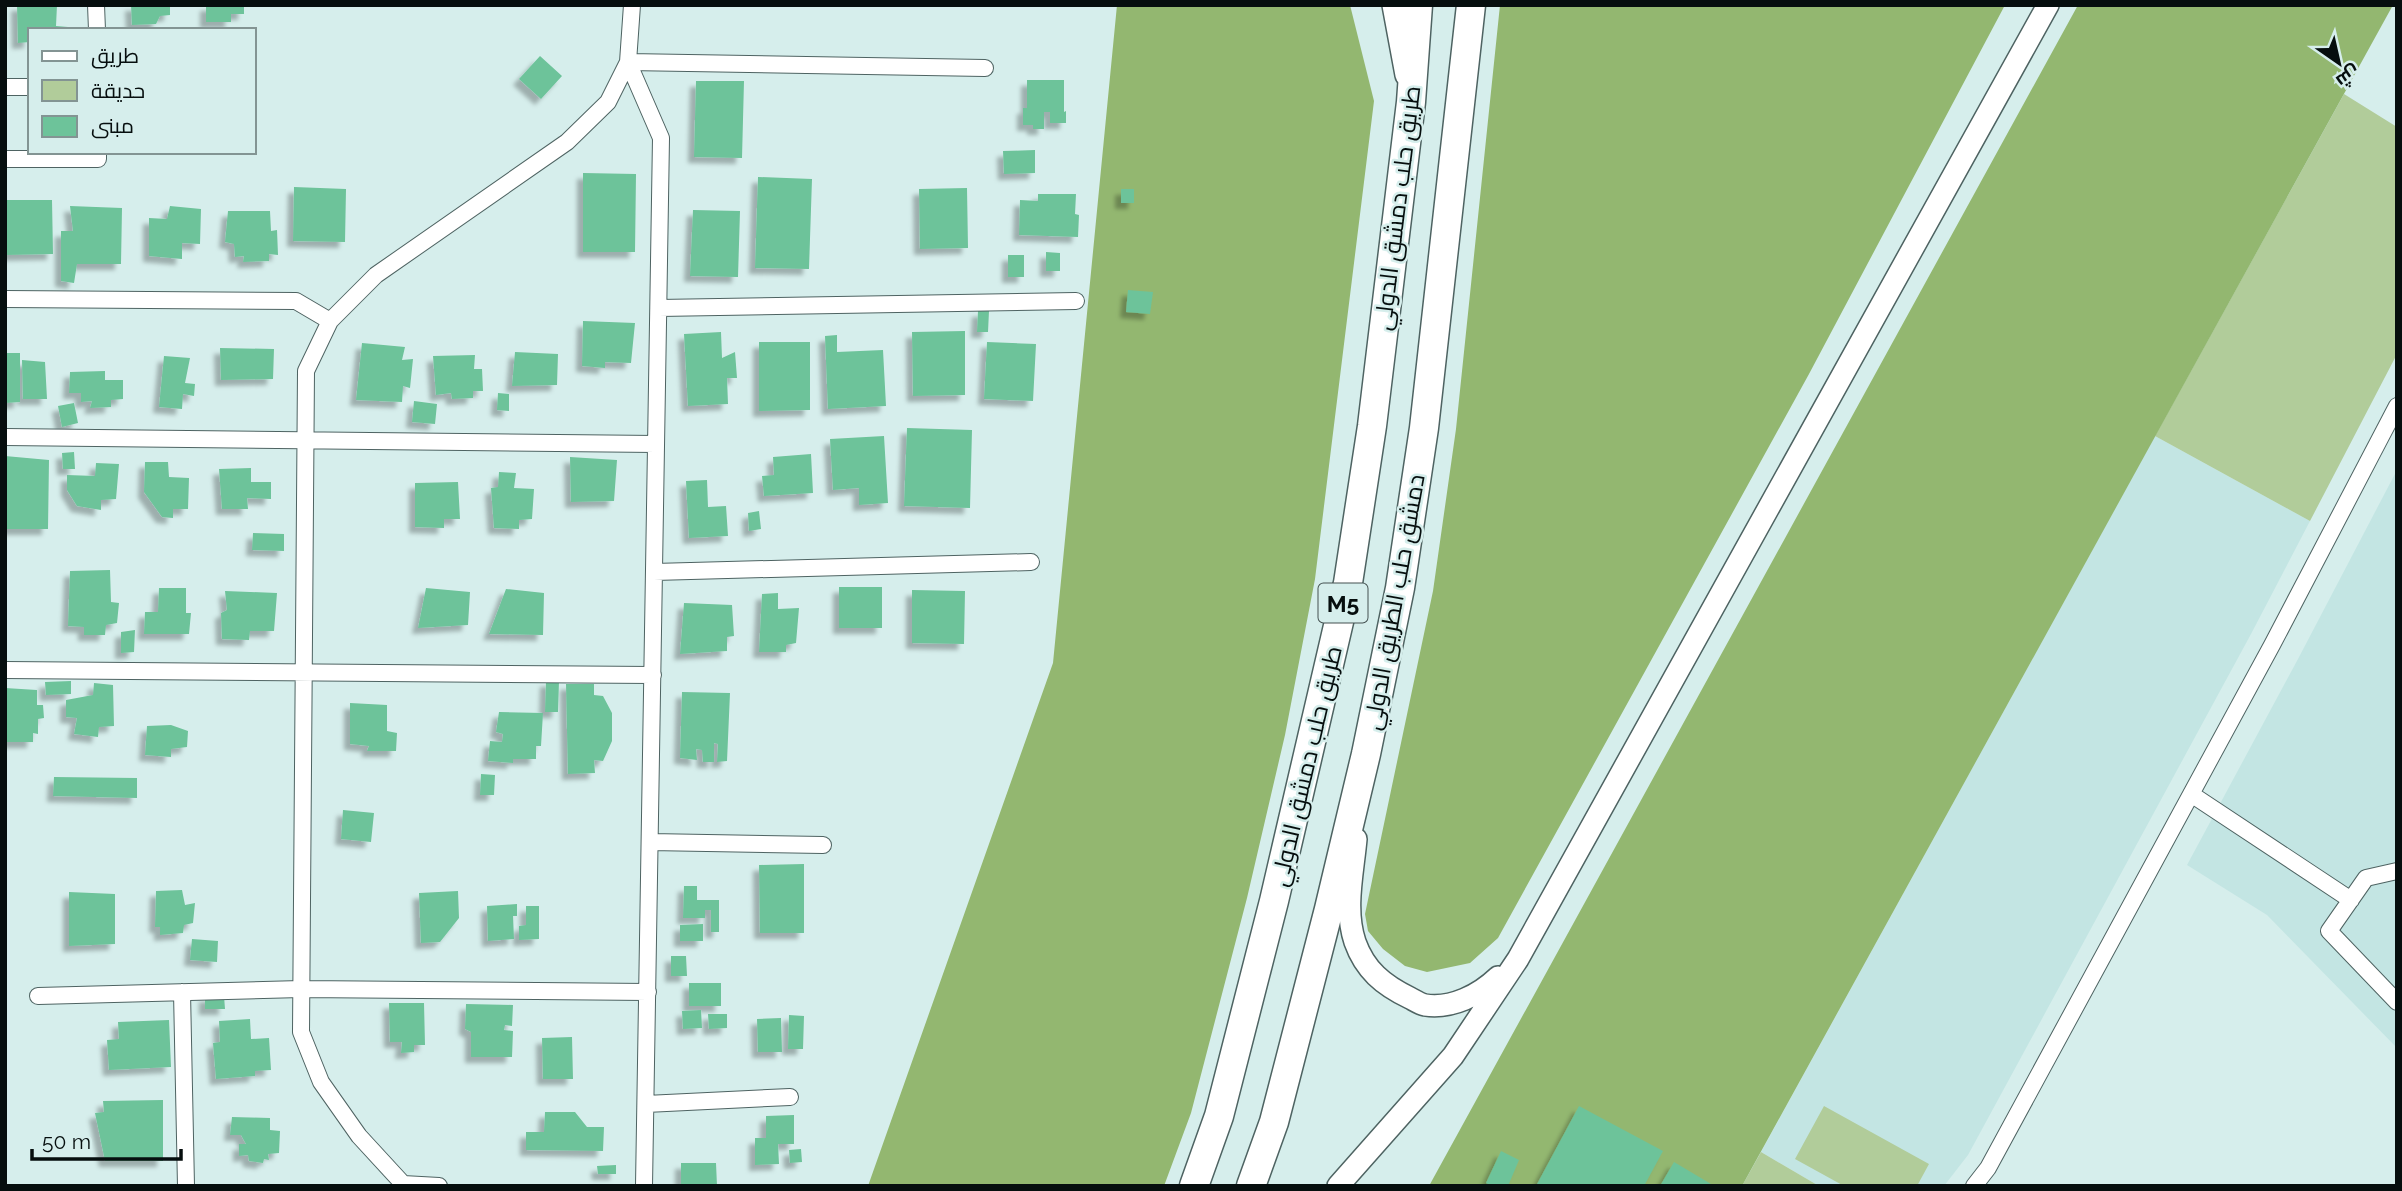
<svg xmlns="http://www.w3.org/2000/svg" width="2402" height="1191" viewBox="0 0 2402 1191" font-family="Raleway,Cairo,sans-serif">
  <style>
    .built { fill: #c3e5e3 }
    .green { fill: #b1cc9a }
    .forest { fill: #93b770 }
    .building { fill: #6dc39a; filter: url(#shadow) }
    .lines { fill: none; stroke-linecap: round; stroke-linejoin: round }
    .street-casing { stroke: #4e6362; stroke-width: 18 }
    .secondary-casing { stroke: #4e6362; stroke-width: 24 }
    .highway-casing { stroke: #4e6362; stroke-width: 31 }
    .street { stroke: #fff; stroke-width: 16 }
    .secondary { stroke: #fff; stroke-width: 21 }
    .highway { stroke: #fff; stroke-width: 28 }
    .labels { text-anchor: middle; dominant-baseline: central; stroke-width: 5; stroke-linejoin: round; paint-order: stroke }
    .shield { fill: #d6eeec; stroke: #445151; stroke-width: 2 }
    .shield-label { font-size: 23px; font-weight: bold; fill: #060e0e }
    .street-label { font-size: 24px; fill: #060e0e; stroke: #d6eeec }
  </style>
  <defs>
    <filter id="shadow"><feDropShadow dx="-6" dy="6" stdDeviation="2" flood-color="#0004"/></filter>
  </defs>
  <rect width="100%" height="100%" fill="#d6eeec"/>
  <path class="built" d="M2155 436 2310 521 2251 634 1968 1155 1944 1186H1819L1761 1152Z
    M2397 470V1048L2267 915 2187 865 2298 659Z"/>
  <path class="green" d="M2344 94 2397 127V354L2310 521 2155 436Z
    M1824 1106 1929 1164 1917 1186H1844L1795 1159Z
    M1761 1152 1819 1186H1742Z"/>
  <path class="forest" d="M1117 5H1350L1374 101 1315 579 1285 735 1247 898 1191 1113 1164 1186H868L1053 663Z
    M1500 5H2005L1809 374 1498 938 1470 963 1427 972 1405 966 1383 949 1368 931 1365 914 1433 591 1456 429Z
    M2078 5H2393L1742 1186H1429Z"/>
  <path class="building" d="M17 5H57L56 26 68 27V30H30V42L18 43Z
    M131 5H170V15L160 16 156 24 132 25Z
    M206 5H244V14H231V22H206Z
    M540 56 562 76 541 99 519 79Z
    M1027 80H1064V112L1066 111V123H1050V112H1044V129H1033V125H1023V108H1027Z
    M696 81H744L742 158 694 157Z
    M1035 150V173L1004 174 1003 151Z
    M583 173 636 174 635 252H583Z
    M758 177 812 179 809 269 755 268Z
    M294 187 346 189 345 242 293 241Z
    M967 188 968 248 920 249 919 189Z
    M1121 189H1134V203H1121Z
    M1038 194H1076L1075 214 1079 215 1078 237 1019 235 1020 200 1038 201Z
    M5 200H52L53 254 5 255Z
    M70 206 122 208 121 264H77L74 283 61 281V231H73Z
    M170 206 201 209 200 244 182 243V259L149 256V218L167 219Z
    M693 210 740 211 738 277 690 276Z
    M228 211H270L271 231 277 230 278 255 269 254V261L243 262 244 256 235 257 234 244 225 242Z
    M1046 252 1060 253V271H1046Z
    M1008 255H1024V277H1008Z
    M1128 290 1153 292 1150 314 1126 312Z
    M978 311H989L988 332H977Z
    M583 321 635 323 631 363 605 362V368L582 366Z
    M965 331V395L913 396 912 332Z
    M721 332 722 358 735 352 737 378H727L728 404 688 406 684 334Z
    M837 335V352L883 350 886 406 828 409 825 336Z
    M759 342H810V410L759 411Z
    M987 342 1036 344 1033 401 984 399Z
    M362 343 405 347 402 360 413 359 410 388 403 386 402 402 356 400Z
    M220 348 274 349 273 379 221 380Z
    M515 352 558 354 557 385 512 386Z
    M5 353H20V402L5 403Z
    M475 355 474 369H482L483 391H473V398L452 399 451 393 436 395 433 356Z
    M164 356 190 358 185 383 195 384 194 396 183 394 182 409 159 407Z
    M22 360 45 362 47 399H23Z
    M105 371V380H123V399L111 400V407L90 408 92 401 81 402V393H69L70 372Z
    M498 393 509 394V411L497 410Z
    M414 401 437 404 435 424 412 422Z
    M74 403 78 423 62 427 58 406Z
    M907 428 972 430 970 508 904 506Z
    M884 436 888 503 859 505V488L833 490 830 439Z
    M74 452 75 469H63L62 453Z
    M811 454 813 493 764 496 762 476 774 475 773 457Z
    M5 456 49 460 48 529H5Z
    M570 457 617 460 614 501 571 502Z
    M145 462H168L169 477 189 478 188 509H173V518L162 517 144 492Z
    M96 463 119 464 116 499 101 500V510L77 506 67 490V475L95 476Z
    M251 468V482H271V499L247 498 248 509H222L219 469Z
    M499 472 516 473 514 488 534 489 532 519 519 520V529L494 528 491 488 498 487Z
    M707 480 708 507 726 506 728 536 689 538 686 481Z
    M458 482 460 519H444V528L415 527V483Z
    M759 511 761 529 749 531 748 513Z
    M253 533 284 534V551L252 550Z
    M110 570 111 602 119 603 117 623 106 625 105 635H84V627L68 626 70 571Z
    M839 587H882V628H839Z
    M159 588H186V613H191L189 634H144L145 612H158Z
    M426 588 470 592 468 625 418 628Z
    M506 589 544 593 543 635 489 634Z
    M912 590 965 591 964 644 912 643Z
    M225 591 277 593 274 631H250L249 640 222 639 221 613 227 610Z
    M778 593V609L799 608 796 643 786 645V652H759L762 594Z
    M684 603 732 605 734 636 727 637V651L680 654Z
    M135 630 134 652 121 653V632Z
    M71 681V694L46 695 45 682Z
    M546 681H559L558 712H545Z
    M94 683 113 685 114 726 99 727 98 737 74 734 77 718 66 717V700L93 695Z
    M566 684H594V695L603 696 612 713V741L603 761 594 760 595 773 568 774Z
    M5 688 37 690V705H43L44 718 38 719V734L33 733V742H5Z
    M682 692 730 693 727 761 717 762 718 744 714 743V762H703L702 750 696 749 697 760 680 758Z
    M350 703 387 705V731L397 733 396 751H367L369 746 350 744Z
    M499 712 543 713 541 746H536V759H513V763L488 761 490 741 502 742 503 734 496 732Z
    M171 725 188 731 187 747 171 749V757L145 755 147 726Z
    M481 774 495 775 494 795H480Z
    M54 777 137 778V798L53 796Z
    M343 810 374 813 371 842 341 839Z
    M804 864V933H760L759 865Z
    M684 886H697V900H719V932H711V910H705V918H683Z
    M182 890 185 905 195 903 193 923 184 925 183 933 160 935V927H155L156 891Z
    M458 891 459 918 440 942 421 943 419 893Z
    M69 892 115 894V944L69 946Z
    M517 904V916H513L514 939 488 941 487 906Z
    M526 906H539V939L519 940V926L526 925Z
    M703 924V941H680V925Z
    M192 939 218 941 217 962 190 960Z
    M671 956H686L687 976H671Z
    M689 983H721V1006H689Z
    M205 996H224L225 1009H205Z
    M389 1003H424L425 1045H414V1052L401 1053 402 1042H390Z
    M466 1004 513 1005 512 1026 505 1025 504 1030 513 1031 512 1057H471V1032L465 1029Z
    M701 1010 702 1028 683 1029 682 1011Z
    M708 1014H727V1028L709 1029Z
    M789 1015 804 1016 803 1049H788Z
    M781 1018 782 1052H758L757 1019Z
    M250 1019 251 1039 269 1038 271 1070 255 1071V1076L216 1079 213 1043 220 1042 219 1021Z
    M169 1020 171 1067 109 1070 107 1040 119 1039 118 1022Z
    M572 1037 573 1079H543L542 1038Z
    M163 1100V1161H105L95 1113 104 1112 103 1101Z
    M1579 1106 1663 1151 1644 1186H1536Z
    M545 1112H575L587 1127H604L603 1151 526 1150V1132H544Z
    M794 1115V1144H778L779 1164 755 1165V1138H766V1116Z
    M232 1117 270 1118V1130L280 1131 279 1153 268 1154 269 1160 264 1159 263 1163 249 1161 248 1155 239 1156V1144H246L241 1135H230Z
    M801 1149 802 1162 790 1163 789 1150Z
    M1501 1151 1519 1160 1508 1186H1492L1486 1183Z
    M1674 1162 1711 1184 1710 1186H1660Z
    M681 1163H716L717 1186H681Z
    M616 1165V1174H598L597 1166Z"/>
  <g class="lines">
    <g class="street-casing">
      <path id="street" d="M96 5 97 30
        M5 87H30
        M5 159H98V152
        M5 299 296 301 330 321
        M659 308 1076 301
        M5 437 656 444
        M654 572 1031 562
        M5 670 653 675
        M2191 794 2351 900
        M650 842 823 845
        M2397 871 2366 878 2329 931 2397 1002
        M182 992 186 1186
        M38 996 301 989 648 992
        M646 1104 790 1097
        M403 1184 439 1186
        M405 1186 359 1136 321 1082 301 1032 306 371 330 321 376 275 567 142 608 102 628 62 632 5
        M644 1186 661 138 628 62 985 68
        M1974 1186 1988 1168 2272 645 2397 406"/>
    </g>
    <g class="secondary-casing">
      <path id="secondary" d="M1393 5 1406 75
        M1356 839C1353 873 1344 909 1355 942 1365 970 1383 985 1410 998 1414 1000 1420 1004 1425 1005 1452 1009 1479 995 1498 977
        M1338 1186 1453 1056 1518 959 2048 5"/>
    </g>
    <g class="highway-casing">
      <path id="highway" d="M1194 1186 1219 1116 1274 901 1348 583 1372 426 1411 102 1418 5
        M1251 1186 1274 1122 1329 909 1366 754 1400 588 1424 428 1471 5"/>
    </g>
    <use href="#street" class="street"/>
    <use href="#secondary" class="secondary"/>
    <use href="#highway" class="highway"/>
  </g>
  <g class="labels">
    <rect class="shield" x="1318.5" y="583.5" width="49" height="39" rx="5"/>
    <g class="shield-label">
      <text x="1343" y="603">M5</text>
    </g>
    <g class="street-label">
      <text transform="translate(1397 208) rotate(-83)">طريق حلب دمشق الدولي</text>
      <text transform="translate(1394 602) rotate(-80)">دمشق حلب الطريق الدولي</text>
      <text transform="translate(1306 766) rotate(-77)">طريق حلب دمشق الدولي</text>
    </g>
  </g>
  <rect width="2402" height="1191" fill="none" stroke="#060e0e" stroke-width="14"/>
  <rect x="28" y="28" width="228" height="126" fill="#d6eeec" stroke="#839493" stroke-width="2"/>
  <rect x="42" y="51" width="35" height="10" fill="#ffffff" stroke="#839493" stroke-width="2"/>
  <text x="91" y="63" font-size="21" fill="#060e0e">طريق</text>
  <rect x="42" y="80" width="35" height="21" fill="#b1cc9a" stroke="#839493" stroke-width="2"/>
  <text x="91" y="98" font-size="21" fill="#060e0e">حديقة</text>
  <rect x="42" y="116" width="35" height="21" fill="#6dc39a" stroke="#839493" stroke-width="2"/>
  <text x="91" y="133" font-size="21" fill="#060e0e">مبنى</text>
  <g transform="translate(2339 63) rotate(146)" stroke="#d6eeec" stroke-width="5" paint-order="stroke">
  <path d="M0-5L12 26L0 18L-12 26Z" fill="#060e0e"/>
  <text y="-10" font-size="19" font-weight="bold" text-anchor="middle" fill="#060e0e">ش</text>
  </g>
  <path d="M32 1149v10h149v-10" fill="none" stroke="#060e0e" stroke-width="3.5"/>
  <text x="42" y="1149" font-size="21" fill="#060e0e" stroke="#d6eeec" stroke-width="5" paint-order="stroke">50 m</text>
</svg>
